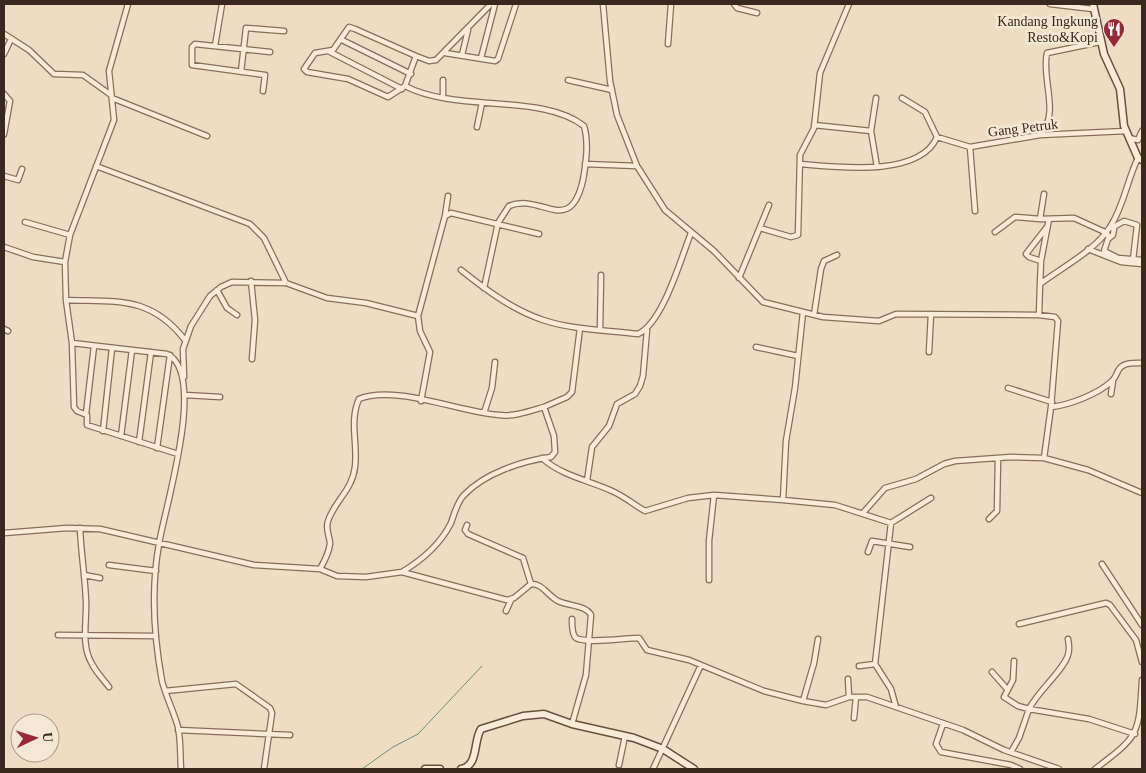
<svg xmlns="http://www.w3.org/2000/svg" width="1146" height="773" viewBox="0 0 1146 773" font-family="'Times New Roman',serif">
  <style>
    .lines { fill: none; stroke-linecap: round; stroke-linejoin: round }
    .stream { stroke: #6c8f83; stroke-width: 1 }
    .street-casing { stroke: #886e5a; stroke-width: 7 }
    .secondary-casing { stroke: #6a4f3d; stroke-width: 9 }
    .street { stroke: #f9ebd7; stroke-width: 4.5 }
    .secondary { stroke: #f9ebd7; stroke-width: 6 }
    .labels { text-anchor: middle; dominant-baseline: central; stroke-width: 5; stroke-linejoin: round; paint-order: stroke }
    .poi-label { font-size: 14px; fill: #38281e; stroke: #f5e8d3; text-anchor: end }
    .street-label { font-size: 14px; fill: #38281e; stroke: #f5e8d3 }
  </style>
  <rect width="100%" height="100%" fill="#eeddc3"/>
  <g class="lines">
    <path class="stream" d="M362 769 393 747 418 734 482 666"/>
    <g class="street-casing">
      <path id="street" d="M128 4 109 71 114 120 70 235 65 262 66 300 72 343 167 354C208 373 164 510 159 544 151 588 154 637 162 681 166 697 174 712 178 727 181 741 180 756 181 769
        M603 4 610 81 617 115 637 166 665 210 714 251 763 302 823 317 879 321 896 314 1039 315 1055 317 1058 321 1051 407 1044 458 1088 470 1142 493
        M734 4 737 8 757 13
        M1050 4 1093 9
        M4 34 29 50 54 74 83 75 111 95
        M342 40 411 74
        M668 44 671 4
        M215 46 222 4
        M330 52 402 89
        M445 53 495 61 498 59 516 4
        M4 54 11 39
        M462 55 468 30
        M416 56 405 86 388 97 348 79 307 72 304 69 315 53 333 50 349 27 355 29 416 56 429 61 436 60 491 4
        M481 58 495 4
        M241 72 246 28 284 31
        M568 80 612 90
        M405 86C457 113 542 93 584 126 589 143 586 163 583 180 570 238 540 192 509 206L498 223 484 288
        M263 91 265 75 192 65V47L195 44 270 52
        M4 94 10 101 4 134
        M112 98 207 136
        M443 98V80
        M876 98 871 131 877 167
        M902 98 925 112 937 137
        M814 125 871 131
        M477 127 482 103
        M1041 134C1060 113 1041 78 1047 53L1100 42
        M1129 138 1138 140 1142 131
        M970 147 975 211
        M585 164 637 166
        M800 164C836 167 920 178 937 137L970 147 1040 135 1126 131
        M96 166 250 224 264 238 286 283
        M4 176 18 180 22 169
        M445 216 448 196
        M1040 219 1044 194
        M25 222 70 235
        M760 228 791 237 798 235 800 155 814 128 820 73 849 4
        M1112 228 1124 221 1137 225 1133 260
        M1114 229 1113 235 1108 239 1104 251 1118 258 1142 260
        M995 232 1015 217 1040 219 1074 218 1107 233 1109 238
        M4 247 33 257 65 262
        M1088 249 1121 262 1142 264
        M1041 261 1049 219
        M461 270C486 290 513 310 543 320 573 330 607 330 638 334 663 323 681 258 691 233
        M739 278 769 205
        M251 281 255 320 252 359
        M1040 284 1041 261 1029 257 1026 254 1047 227
        M217 290 227 308 237 315
        M66 300C116 302 150 295 185 340
        M803 312 795 388 786 441 783 500 835 505 891 523 875 664 859 666
        M814 315 821 269 824 261 837 255
        M1039 315 1040 284C1062 267 1095 251 1110 227 1124 206 1127 180 1138 158
        M4 329 8 331
        M600 330 601 275
        M72 343 74 407 77 411 87 415V425L178 454
        M756 347 798 356
        M929 352 931 314
        M184 377 183 349 191 326 210 296 221 287 232 282 286 283 327 298 366 303 418 316
        M1008 388 1052 402
        M1111 394 1113 381
        M185 395 220 397
        M421 401 430 352 420 331 418 316 445 216 451 213 539 234
        M1051 407C1070 405 1098 394 1112 381 1115 378 1116 375 1118 371 1122 362 1134 363 1142 363
        M484 413 492 388 495 362
        M86 414 94 346
        M103 431 112 348
        M121 436 132 350
        M139 442 151 352
        M157 448 170 355
        M542 458C562 476 588 480 612 491 624 496 634 505 645 511L688 498 714 495
        M587 481 592 447 609 426 617 404 635 394 640 386 643 376 647 330
        M863 513 885 488 916 479 944 464 955 461 1011 457 1044 458
        M989 519 997 511 998 458
        M891 523 931 498
        M467 525 465 530 468 534 523 558 531 584
        M80 528C81 553 85 576 86 601 87 620 81 644 91 662 95 671 103 679 109 687
        M4 533 67 528 100 529 254 565 320 569 337 576 366 577 402 572 507 600 514 598 531 584C542 583 548 596 558 601 568 606 586 605 591 615L586 675 572 724
        M868 552 872 541 910 547
        M1102 564 1142 625
        M109 565 156 571
        M320 569C324 562 329 552 330 544 330 536 325 530 328 521 335 500 352 491 355 467 358 444 349 421 359 399 393 384 460 412 499 415 514 417 530 411 544 407
        M402 572C422 560 440 545 451 523 454 515 457 502 464 495 485 473 522 461 551 457L555 452 554 436 544 407 567 397 572 392 580 328
        M84 575 100 578
        M709 580V541L714 495 783 500
        M506 611 511 600
        M572 619C572 624 572 635 576 638 586 644 626 638 639 638L647 650 689 660 764 691 803 701 826 705 849 697H867L963 730 1004 750 1059 769
        M1019 624 1106 603 1110 605 1136 640 1142 662
        M58 635 156 636
        M1014 661 1013 680 1004 697 1018 706 1029 709C1038 691 1063 671 1068 655 1070 649 1069 644 1068 639
        M875 664 891 689 896 707
        M992 672 1007 689
        M848 679 849 697
        M165 691 236 684 270 708 272 713 264 769
        M803 701 814 663 818 639
        M854 718 856 697
        M943 724 936 744 941 752 1011 765 1020 769
        M178 730 290 735
        M1011 752 1019 738 1029 709 1089 719 1135 734
        M619 765 625 736
        M653 769 701 665
        M1095 769C1139 736 1139 735 1142 680"/>
    </g>
    <g class="secondary-casing">
      <path id="secondary" d="M1093 4 1104 54 1120 89 1124 126 1138 158 1142 160
        M425 769H440
        M461 769C479 766 473 741 481 729L523 716 544 714 572 724 634 738 663 749 694 769"/>
    </g>
    <use href="#street" class="street"/>
    <use href="#secondary" class="secondary"/>
  </g>
  <defs>
    <g id="restaurant-pin" transform="scale(1.125)"><path d="M0 17L-7.5 6A9.5 9.5 0 1 1 7.5 6Z" fill="#972a36" stroke="#f5e8d3"/><path d="M-5-6h1v4h1v-4h1v4h1v-4h1v5L-1.5 .5V6h-2V.5L-5-1ZM5-6V6H3V1.5H1.5Q1.5-4 5-6Z" fill="#fff"/></g>
  </defs>
  <g fill-rule="evenodd">
    <use href="#restaurant-pin" x="1114" y="29"/>
  </g>
  <g class="labels">
    <g class="poi-label">
      <text x="1098" y="21">Kandang Ingkung<tspan x="1098" dy="16">Resto&amp;Kopi</tspan></text>
    </g>
    <g class="street-label">
      <text transform="translate(1023 128) rotate(-7)">Gang Petruk</text>
    </g>
  </g>
  <rect width="1146" height="773" fill="none" stroke="#38281e" stroke-width="10"/>
  <g transform="translate(35 738) rotate(86)"><circle r="24" fill="#f5e8d3" stroke="#a99b8b"/>
  <path d="M0-4L9 19L0 12L-9 19Z" fill="#972a36"/>
  <text y="-8" font-size="14" font-weight="bold" text-anchor="middle" fill="#38281e">U</text>
  </g>
</svg>
